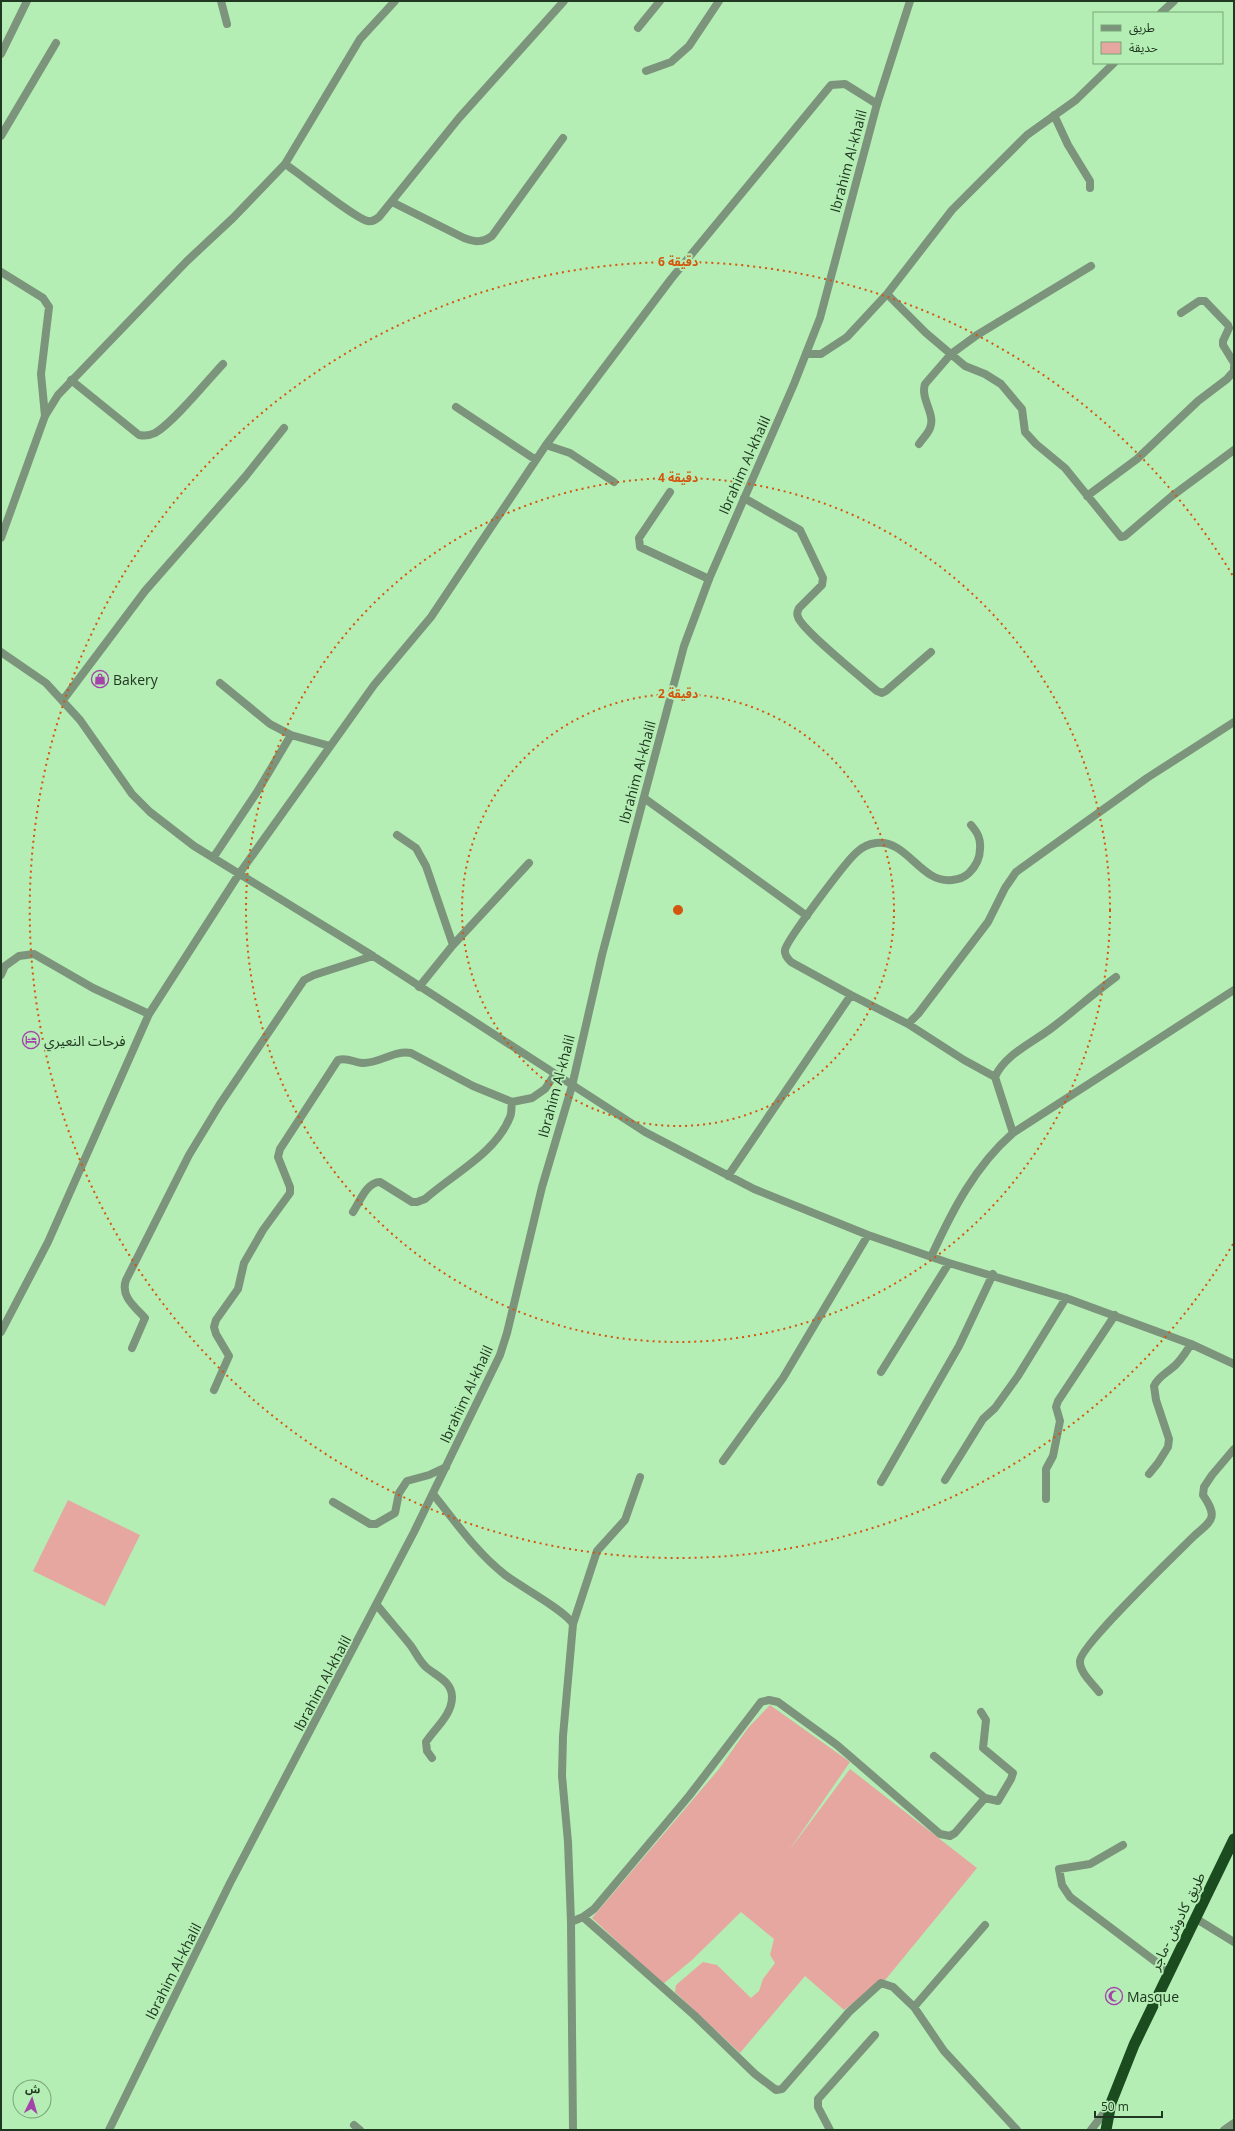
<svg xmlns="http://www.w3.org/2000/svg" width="1235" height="2131" viewBox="0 0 1235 2131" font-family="'Open Sans','Noto Sans Arabic',sans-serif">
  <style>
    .green { fill: #e6a7a1 }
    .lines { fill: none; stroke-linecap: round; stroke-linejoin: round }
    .minor { stroke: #7c947c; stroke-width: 8 }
    .tertiary { stroke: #7c947c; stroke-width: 8 }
    .trunk { stroke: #1a4c1f; stroke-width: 11 }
    .ring { fill: none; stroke: #d4560e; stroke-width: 2; stroke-dasharray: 2 4 }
    .labels { text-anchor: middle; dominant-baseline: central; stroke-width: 4; stroke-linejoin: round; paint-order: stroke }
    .street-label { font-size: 14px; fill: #203721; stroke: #b5eeb5 }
    .poi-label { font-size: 14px; fill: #203721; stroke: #b5eeb5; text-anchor: start }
    .centre { fill: #d4560e; stroke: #b5eeb5; stroke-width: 2 }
    .ring-label { font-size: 12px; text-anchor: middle; font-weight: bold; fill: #d4560e; stroke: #b5eeb5; stroke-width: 4; stroke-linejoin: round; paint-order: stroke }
  </style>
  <rect width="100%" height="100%" fill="#b5eeb5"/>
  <path class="green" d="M68 1500 140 1535 105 1606 33 1571Z
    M770 1705 850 1762 788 1852 850 1769 977 1868 886 1979 844 2010 805 1976 740 2053 675 1992 676 1985 703 1962 717 1965 751 1998 759 1991 763 1979 775 1963 770 1955 774 1939 741 1912 692 1960 663 1984 592 1918 719 1769 748 1728Z"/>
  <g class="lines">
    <path class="minor" d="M221 1 227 24
      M1161 13 1174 1
      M638 28 660 1
      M1 54 27 1
      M646 71 671 62 689 46 719 1
      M1054 115 1068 145 1090 181V188
      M1 136 56 43
      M285 164C299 173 357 220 368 221 372 222 375 220 379 217L459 118 564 1
      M392 202 464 238C475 242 482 243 492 236L563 138
      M1 272 43 298 49 307 41 374 45 416
      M887 294 926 333 965 366 985 374 1001 384 1022 409 1025 432 1036 444 1065 468 1121 537 1125 536 1172 496 1234 450
      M1181 313 1199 301H1205L1228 325 1229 328 1223 341V345L1234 363
      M806 354H821L847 337 887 294 952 210 1027 135 1076 100 1114 63
      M71 380 139 435C145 436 149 436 155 433 173 423 207 381 223 364
      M456 407 536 460
      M919 444C922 439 928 434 930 428 936 414 920 399 925 384L951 354 977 335 1091 266
      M546 445 570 453 614 482
      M670 492 639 538 640 547 709 579
      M1087 496 1137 459 1198 401 1227 379 1234 371V367
      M744 498 800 530 823 578 822 585 799 608C798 611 796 613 798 617 802 630 863 679 877 691L882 693 886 691 931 652
      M1 538 45 416 58 395 187 261 233 218 285 164 360 39 395 1
      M1 652 46 683 80 720 132 794 150 812 194 846 373 956 645 1132 754 1189 868 1235 949 1263 1066 1298 1191 1344 1234 1364
      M220 683 270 724 291 735 330 746
      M63 700 145 591 245 477 284 428
      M644 798 807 916
      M397 835 416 848 426 866 453 945
      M213 858 257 792 291 735
      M1 975 5 966 19 956 34 954 93 988 149 1014
      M419 987 453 945 529 863
      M851 995 908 1024 918 1014 988 922 1005 888 1016 872 1147 778 1234 722
      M908 1024 964 1060 995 1077
      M1013 1133 995 1077C1005 1054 1034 1042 1053 1027 1074 1011 1094 993 1116 977
      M728 1176 851 995 791 962C788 959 784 955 785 950 786 941 847 860 857 852 862 847 869 844 876 843 907 839 921 884 952 880 959 879 964 878 969 873 975 867 980 858 980 849 981 838 977 832 971 825
      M353 1212C360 1201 367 1182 380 1182L412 1202H417L425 1199C453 1174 496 1153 510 1117 512 1113 511 1107 512 1102
      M931 1257C952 1211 975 1166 1013 1133L1234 990
      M1 1332 48 1242 149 1014 239 874 374 685 431 617 546 445 671 279 831 85 845 84 877 104
      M132 1348 145 1318C135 1307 120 1296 126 1280L189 1155 220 1104 304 980 314 975 373 956
      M881 1372 949 1263
      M214 1390 229 1356 216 1334 214 1327 216 1320 238 1289 244 1263 263 1230 290 1193V1187L278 1157 280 1149 338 1060C347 1057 353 1062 362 1063 379 1064 393 1050 411 1053L473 1086 512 1102 532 1098 545 1089 555 1074
      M723 1461 783 1378 868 1235
      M1149 1474 1158 1463 1168 1447 1169 1439 1156 1400 1154 1386C1158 1377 1165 1374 1172 1368 1180 1362 1186 1352 1191 1344
      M945 1480 983 1419 995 1408 1018 1376 1066 1298
      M881 1482 959 1346 993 1274
      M433 1494C455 1521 476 1552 504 1574 519 1586 565 1610 573 1624L563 1736 562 1776 568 1842 571 1922 573 2130
      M1046 1499V1469L1053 1456 1060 1421 1056 1407 1058 1401 1115 1315
      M333 1502 370 1524H376L395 1513 399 1493 407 1481 429 1475 446 1467
      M377 1605C388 1619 400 1632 411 1646 416 1653 420 1662 427 1668 437 1676 452 1682 452 1697 452 1715 435 1728 426 1742L427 1751 432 1758
      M573 1624 597 1551 625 1520 640 1477
      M1099 1692C1093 1684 1079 1672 1080 1661 1080 1646 1177 1553 1194 1536 1213 1520 1218 1517 1203 1495L1204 1487 1212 1475 1234 1449
      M981 1712 986 1720 983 1748 1013 1773 1011 1779 998 1801 985 1798
      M1123 1845 1090 1864 1059 1869 1062 1885 1070 1897 1168 1971
      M583 1917 694 2015 755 2074 776 2090 782 2089 849 2012 881 1983 893 1987 914 2007
      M1195 1918 1234 1942
      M571 1922 583 1917 594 1909 689 1796 761 1702 769 1700 778 1702 837 1745 940 1834 950 1836 955 1833 985 1798 934 1756
      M985 1925 914 2007 944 2051 1017 2130
      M354 2125 360 2130
      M830 2130 818 2107V2099L875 2035
      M1091 2130 1110 2105
      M1224 2130 1234 2123"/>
    <path class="tertiary" d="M109 2130 230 1883 414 1532 500 1355 507 1333 542 1187 572 1086 602 955 684 646 709 579 794 384 820 318 877 104 910 1"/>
    <path class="trunk" d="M1106 2130 1111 2103 1134 2045 1234 1839"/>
  </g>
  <g class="ring">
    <circle cx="678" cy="910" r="216"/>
    <circle cx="678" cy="910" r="432"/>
    <path d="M1233 1244A648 648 0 1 1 1233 576"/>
  </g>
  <defs>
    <g id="shop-ring" transform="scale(0.9)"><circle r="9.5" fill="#b5eeb5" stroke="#a444ab" stroke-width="1.5"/><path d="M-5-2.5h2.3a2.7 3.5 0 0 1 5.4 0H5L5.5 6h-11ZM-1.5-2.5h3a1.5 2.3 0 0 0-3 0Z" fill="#a444ab"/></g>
    <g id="hotel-ring" transform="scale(0.9)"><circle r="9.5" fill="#b5eeb5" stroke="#a444ab" stroke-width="1.5"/><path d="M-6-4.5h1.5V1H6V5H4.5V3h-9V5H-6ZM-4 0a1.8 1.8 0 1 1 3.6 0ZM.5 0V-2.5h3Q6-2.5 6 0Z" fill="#a444ab"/></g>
    <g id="mosque-ring" transform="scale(0.9)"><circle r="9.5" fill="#b5eeb5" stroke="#a444ab" stroke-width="1.5"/><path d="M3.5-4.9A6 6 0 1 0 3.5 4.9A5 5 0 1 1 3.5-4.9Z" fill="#a444ab"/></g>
  </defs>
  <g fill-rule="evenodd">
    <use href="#shop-ring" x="100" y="679"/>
    <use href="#hotel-ring" x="31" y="1040"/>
    <use href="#mosque-ring" x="1114" y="1996"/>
  </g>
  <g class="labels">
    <g class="street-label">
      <text transform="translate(848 161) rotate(-75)">Ibrahim Al-khalil</text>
      <text transform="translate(744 465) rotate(-66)">Ibrahim Al-khalil</text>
      <text transform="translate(637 772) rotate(-75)">Ibrahim Al-khalil</text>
      <text transform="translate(556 1086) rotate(-75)">Ibrahim Al-khalil</text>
      <text transform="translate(466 1394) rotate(-65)">Ibrahim Al-khalil</text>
      <text transform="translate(322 1683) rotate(-62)">Ibrahim Al-khalil</text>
      <text transform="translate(1177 1921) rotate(-64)">طريق كادوش -ماجر</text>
      <text transform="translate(173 1971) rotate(-63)">Ibrahim Al-khalil</text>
    </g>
    <g class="poi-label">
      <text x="113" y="679">Bakery</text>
      <text x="44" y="1040">فرحات النعيري</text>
      <text x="1127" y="1996">Masque</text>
    </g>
  </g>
  <circle cx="678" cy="910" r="6" class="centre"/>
  <g class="ring-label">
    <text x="678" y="266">6 دقيقة</text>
    <text x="678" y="482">4 دقيقة</text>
    <text x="678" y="698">2 دقيقة</text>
  </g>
  <rect width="1235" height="2131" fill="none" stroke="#203721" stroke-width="4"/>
  <rect x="1093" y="12" width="130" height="52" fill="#b5eeb5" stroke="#79a57a"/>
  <rect x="1101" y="25" width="20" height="6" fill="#7c947c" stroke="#79a57a"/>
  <text x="1129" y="32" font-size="12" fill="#203721">طريق</text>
  <rect x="1101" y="42" width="20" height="12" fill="#e6a7a1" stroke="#79a57a"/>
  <text x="1129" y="52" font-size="12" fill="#203721">حديقة</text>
  <g transform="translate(32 2099) rotate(5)"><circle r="19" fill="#b5eeb5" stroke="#79a57a"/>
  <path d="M0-3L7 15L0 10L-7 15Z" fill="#a444ab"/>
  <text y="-6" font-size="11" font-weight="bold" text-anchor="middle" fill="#203721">ش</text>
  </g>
  <path d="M1095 2111v6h67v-6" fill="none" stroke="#203721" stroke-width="2"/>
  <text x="1101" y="2111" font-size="12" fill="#203721" stroke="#b5eeb5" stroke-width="3" paint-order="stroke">50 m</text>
</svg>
